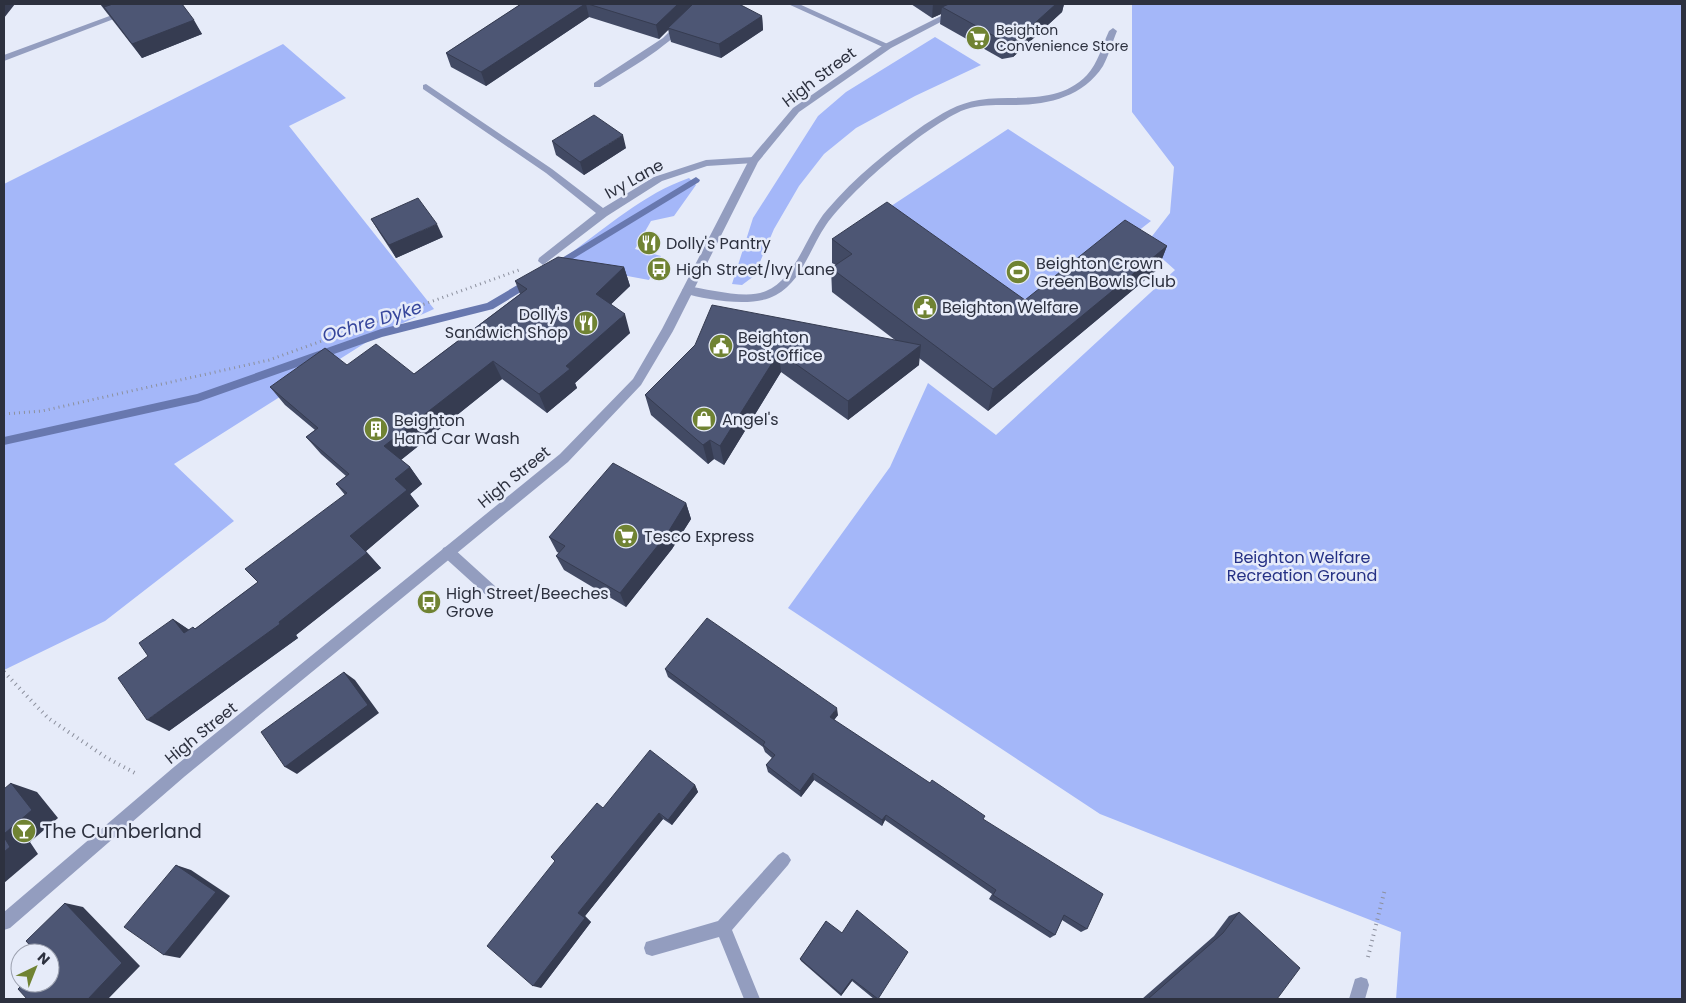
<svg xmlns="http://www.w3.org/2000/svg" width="1686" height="1003" viewBox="0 0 1686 1003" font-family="Poppins,sans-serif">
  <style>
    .green { fill: #a4b7f9 }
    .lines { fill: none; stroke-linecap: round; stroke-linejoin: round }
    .stream { fill: #6878af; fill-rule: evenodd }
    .path-far1 { stroke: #8c909e; stroke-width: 3; stroke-dasharray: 1 4; stroke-linecap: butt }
    .path { stroke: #8c909e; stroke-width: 4; stroke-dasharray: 1 4.5; stroke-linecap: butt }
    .service { fill: #939dbf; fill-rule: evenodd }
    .minor { fill: #939dbf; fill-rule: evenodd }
    .tertiary { fill: #939dbf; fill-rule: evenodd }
    .wall { fill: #424a64 }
    .shaded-wall { fill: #363c51 }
    .building { fill: #4d5674; stroke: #363c51 }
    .labels { text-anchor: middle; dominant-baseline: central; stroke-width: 5; stroke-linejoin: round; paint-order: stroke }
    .far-poi-label { font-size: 14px; fill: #2d313f; stroke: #e6ebf9; text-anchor: start }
    .street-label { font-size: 16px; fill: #2d313f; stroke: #e6ebf9 }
    .poi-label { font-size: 16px; fill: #2d313f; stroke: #e6ebf9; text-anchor: start }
    .park-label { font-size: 16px; fill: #253185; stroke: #e6ebf9 }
    .water-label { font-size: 18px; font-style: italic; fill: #36469c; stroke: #e6ebf9 }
    .near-poi-label { font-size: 19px; fill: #2d313f; stroke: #e6ebf9; text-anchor: start }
  </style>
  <rect width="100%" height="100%" fill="#e6ebf9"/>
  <path class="green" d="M1132 4H1682V999H1396L1401 932 1100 814 788 608 890 467 928 383 996 435 1175 270 1146 244 1170 213 1174 167 1132 112Z
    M935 37 981 65 915 96 856 128 824 154 799 186 774 229 754 276 742 285 732 284 753 218 818 116 846 92Z
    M283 44 346 98 289 126 434 309 381 333 174 464 234 521 105 621 4 670V184Z
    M1008 129 1151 221 1020 323 876 216Z
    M689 178 696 185 674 216 651 221 635 249 661 256 649 280 557 263C599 234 640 195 689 178Z"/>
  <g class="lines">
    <path class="stream" d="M696 177 700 180 699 182 558 268H552V264Z
      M531 277 536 281 534 284 493 309 382 337 198 402 4 445V437L197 394 381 329 487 303Z"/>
    <path class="path-far1" d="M4 414 42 411 269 360 519 270"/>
    <path class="path" d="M4 672 48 718 107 758 135 773
      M1368 957 1385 889"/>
    <path class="service" d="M1113 28 1117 31C1112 43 1109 55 1103 66 1083 97 1048 105 1013 105 995 105 978 104 961 111 921 130 852 189 826 225 810 248 802 281 776 295 754 308 707 300 683 293L682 290 687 286C708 289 747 300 766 291 797 278 806 234 827 210 854 178 890 149 924 125 941 114 958 103 979 100 1016 94 1057 106 1087 75 1098 63 1102 46 1109 31Z
      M426 84 552 169 603 208 654 177 706 160 754 157 759 160 754 163 707 166 662 181 607 216 543 265 538 261 539 258 596 213 546 173 423 89V85Z
      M448 546 453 548 496 587 498 591 496 595 491 597 486 595 443 556 442 552 443 548Z"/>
    <path class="minor" d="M142 4H153L4 61V55Z
      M697 4H705C678 41 639 63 600 87H594V83L663 38Z
      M788 4H799L892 46 885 48Z
      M783 852 788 855 791 860 788 865 732 930 760 999H744L719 937 652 956 646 954 644 948 646 942 718 921 778 855Z
      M1361 977 1367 979 1369 985 1365 999H1349L1355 979Z"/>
    <path class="tertiary" d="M965 4H975L891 48 799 112 758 162 673 331 641 385 568 462 184 777 10 928 4 930V912L174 767 560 454 633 379 662 329 749 160 793 108 885 44Z"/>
  </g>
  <path class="wall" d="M100 4H182L202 34 142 58Z
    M521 4H691L692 5 762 16 763 30 721 58 671 42 668 29 659 39 589 17 486 86 451 67 446 53Z
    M911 4H1064L1062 12 1013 57 1002 59 940 24 941 14 932 18Z
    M552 141 626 148 584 175 556 155Z
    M371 219 443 237 396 258 379 232Z
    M832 239 1025 300 1167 246 1158 269 988 411 919 358V365L848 420 781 372 724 465 714 459 708 464 651 415 645 395 695 345 895 340 832 292 831 268 836 265 832 263Z
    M624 267 630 286 611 304 630 333 575 383 577 388 547 413 502 379 401 460 410 467 422 484 410 494 419 506 366 551 381 568 296 635 298 638 169 731 148 656 173 619 189 630 196 628 258 582 345 495 336 484 346 476 321 454 306 437 315 430 285 405 270 387 347 365 414 374 520 294 515 281Z
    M686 503 691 519 672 549 626 607 564 570 556 556 559 553 557 552 549 537Z
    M665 669 838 715 834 720 983 819 1087 929 1081 932 1062 920 1055 935 1050 938 989 899 992 894 885 820 882 826 814 780 801 797 768 772 766 765 772 758 765 752 763 747 668 677Z
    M695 785 698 792 672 825 663 819 585 916 591 922 541 988 603 808Z
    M1239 912 1277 999H1142L1214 936 1229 916Z
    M826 921 878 999H874L852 981 841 996 801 961 800 959Z"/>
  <path class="shaded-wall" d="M4 4H15L4 18Z
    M101 4H137L104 7 108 14Z
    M585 4H586L589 17 486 86 481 72Z
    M678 4H691L692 7 659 39 656 25Z
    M933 4H961L942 7 941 14 932 18Z
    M1056 4H1064L1062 12 1013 57 1016 40Z
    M762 16 763 30 721 58 719 44Z
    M194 20 202 34 142 58 132 44Z
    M623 135 626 148 584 175 580 162Z
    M437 224 443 237 396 258 389 245Z
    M1167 246 1158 269 988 411 993 389Z
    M624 267 630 286 602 313 596 294Z
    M625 314 630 333 575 383 577 388 547 413 539 394 566 366Z
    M921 345 919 365 848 420V401Z
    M779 352 781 372 724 465 720 446Z
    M493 361 502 379 397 463 384 446Z
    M710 440 714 459 708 464 703 445Z
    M410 467 422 484 410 494 419 506 365 552 350 536 395 479Z
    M686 503 691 519 672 549 626 607 620 593Z
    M367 553 381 568 296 635 298 638 169 731 147 720 279 622Z
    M173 619 194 633H184Z
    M344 672 355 680 379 713 297 774 285 767Z
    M837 708 838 715 830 725V717Z
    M813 773 814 780 801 797 800 791Z
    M11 783 37 792 58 818 30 842 38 854 4 883V834Z
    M695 785 698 792 672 825 668 820Z
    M659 813 663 819 585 916 591 922 541 988 533 986 578 913Z
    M886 815 885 820 882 826V820Z
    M176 865 191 870 230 896 180 958 164 955Z
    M65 903 83 907 140 966 108 999H88Z
    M852 979V981L841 996V994Z"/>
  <path class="building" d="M113 4H182L194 20 132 44 104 7Z
    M521 4H585L481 72 446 53Z
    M588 4H678L656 25Z
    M693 4H739L762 16 719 44 668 28Z
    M949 4H1056L1016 40 1005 42 942 7Z
    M594 115 623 135 580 162 552 141Z
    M418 198 437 224 389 245 371 219Z
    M887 202 1025 300 1125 220 1167 246 993 389 831 268 852 254 832 239Z
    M558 257 624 267 596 294 625 314 566 366 570 369 539 394 493 361 384 446 410 467 395 479 407 490 350 536 367 553 279 622 280 624 147 720 118 678 148 656 139 643 173 619 184 633 193 627 195 629 258 582 245 569 347 493 336 484 349 474 306 437 318 428 270 387 325 348 347 365 376 344 414 374 527 289 515 281Z
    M712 305 921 345 848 401 779 352 720 446 710 440 703 445 645 395 695 345Z
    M613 463 686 503 667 534 620 593 556 556 565 546 549 537Z
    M707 618 837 708 830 717 930 783 932 780 985 816 983 819 1103 894 1087 929 1064 915 1055 935 993 895 996 890 886 815 882 820 813 773 800 791 766 765 775 755 763 745 765 742 665 669Z
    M344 672 368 705 285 767 261 732Z
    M650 750 695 785 668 820 659 813 578 913 585 918 533 986 487 946 555 861 551 857 597 803 603 808Z
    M11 783 32 810 4 834V789Z
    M4 837 10 847 4 852Z
    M176 865 216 892 164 955 124 927Z
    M65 903 122 963 88 999H27L18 989 24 983H50V953H37L26 941Z
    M857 910 908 952 878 999 852 979 841 994 800 959 826 921 842 933Z
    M1239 912 1300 968 1277 999H1148L1223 933Z"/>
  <defs>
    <g id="supermarket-disc" transform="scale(1.25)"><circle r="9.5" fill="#708333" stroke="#e6ebf9"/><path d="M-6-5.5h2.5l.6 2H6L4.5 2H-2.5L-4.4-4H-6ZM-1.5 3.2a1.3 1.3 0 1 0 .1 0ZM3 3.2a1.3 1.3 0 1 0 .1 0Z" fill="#fff"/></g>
    <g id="restaurant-disc" transform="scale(1.25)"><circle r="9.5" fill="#708333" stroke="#e6ebf9"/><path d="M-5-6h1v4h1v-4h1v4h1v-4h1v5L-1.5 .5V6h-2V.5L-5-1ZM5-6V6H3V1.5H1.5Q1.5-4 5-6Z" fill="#fff"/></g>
    <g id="bus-disc" transform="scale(1.25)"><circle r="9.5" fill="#708333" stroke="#e6ebf9"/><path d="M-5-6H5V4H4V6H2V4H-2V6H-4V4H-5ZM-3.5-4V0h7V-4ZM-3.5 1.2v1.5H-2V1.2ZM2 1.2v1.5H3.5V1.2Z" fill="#fff"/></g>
    <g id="stadium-disc" transform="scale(1.25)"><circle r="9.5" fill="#708333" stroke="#e6ebf9"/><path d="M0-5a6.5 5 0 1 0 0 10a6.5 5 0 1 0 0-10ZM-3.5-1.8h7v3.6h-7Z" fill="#fff"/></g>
    <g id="civic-disc" transform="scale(1.25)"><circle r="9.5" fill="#708333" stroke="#e6ebf9"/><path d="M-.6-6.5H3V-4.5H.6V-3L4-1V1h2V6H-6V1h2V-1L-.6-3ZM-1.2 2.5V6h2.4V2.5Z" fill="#fff"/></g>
    <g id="shop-disc" transform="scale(1.25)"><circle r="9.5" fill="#708333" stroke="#e6ebf9"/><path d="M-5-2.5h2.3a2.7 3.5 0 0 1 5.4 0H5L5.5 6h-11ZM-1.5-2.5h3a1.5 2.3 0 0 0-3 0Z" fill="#fff"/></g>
    <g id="building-disc" transform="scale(1.25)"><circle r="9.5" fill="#708333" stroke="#e6ebf9"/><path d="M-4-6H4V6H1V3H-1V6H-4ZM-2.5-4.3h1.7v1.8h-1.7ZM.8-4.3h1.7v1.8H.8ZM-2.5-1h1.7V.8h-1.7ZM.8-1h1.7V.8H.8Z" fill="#fff"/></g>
    <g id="bar-disc" transform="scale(1.25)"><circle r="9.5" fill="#708333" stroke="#e6ebf9"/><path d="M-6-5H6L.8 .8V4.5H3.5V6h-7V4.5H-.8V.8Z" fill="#fff"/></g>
  </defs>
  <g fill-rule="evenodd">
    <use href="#supermarket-disc" x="978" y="38"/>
    <use href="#restaurant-disc" x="649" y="243"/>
    <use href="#bus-disc" x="659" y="269"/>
    <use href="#stadium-disc" x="1018" y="272"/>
    <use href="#civic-disc" x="925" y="307"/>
    <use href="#restaurant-disc" x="586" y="323"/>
    <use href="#civic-disc" x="721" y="346"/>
    <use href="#shop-disc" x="704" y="419"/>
    <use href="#building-disc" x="376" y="429"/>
    <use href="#supermarket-disc" x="626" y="536"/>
    <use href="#bus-disc" x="429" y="602"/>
    <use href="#bar-disc" x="24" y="831"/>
  </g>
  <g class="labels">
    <g class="far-poi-label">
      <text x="996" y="30">Beighton<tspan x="996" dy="16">Convenience Store</tspan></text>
    </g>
    <g class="street-label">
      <text transform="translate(819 77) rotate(-37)">High Street</text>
      <text transform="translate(634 179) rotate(-29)">Ivy Lane</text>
      <text transform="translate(514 477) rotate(-39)">High Street</text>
      <text transform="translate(201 733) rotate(-39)">High Street</text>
    </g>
    <g class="poi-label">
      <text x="666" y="243">Dolly's Pantry</text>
      <text x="1036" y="263">Beighton Crown<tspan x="1036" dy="18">Green Bowls Club</tspan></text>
      <text x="676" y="269">High Street/Ivy Lane</text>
      <text x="942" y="307">Beighton Welfare</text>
      <text x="568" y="314" text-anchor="end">Dolly's<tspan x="568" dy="18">Sandwich Shop</tspan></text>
      <text x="738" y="337">Beighton<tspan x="738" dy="18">Post Office</tspan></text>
      <text x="722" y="419">Angel's</text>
      <text x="394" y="420">Beighton<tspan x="394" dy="18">Hand Car Wash</tspan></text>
      <text x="644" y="536">Tesco Express</text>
      <text x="446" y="593">High Street/Beeches<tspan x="446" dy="18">Grove</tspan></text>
    </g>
    <g class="park-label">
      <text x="1302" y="557">Beighton Welfare<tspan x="1302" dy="18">Recreation Ground</tspan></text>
    </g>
    <g class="water-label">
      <text transform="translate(372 321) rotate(-17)">Ochre Dyke</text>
    </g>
    <g class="near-poi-label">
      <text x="42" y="831">The Cumberland</text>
    </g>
  </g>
  <rect width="1686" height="1003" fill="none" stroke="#2d313f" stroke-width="10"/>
  <g transform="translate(35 968) rotate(43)"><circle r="24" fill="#e6ebf9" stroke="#9ca1af"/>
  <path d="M0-4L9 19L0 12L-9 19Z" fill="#708333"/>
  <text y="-8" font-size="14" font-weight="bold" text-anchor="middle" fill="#2d313f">N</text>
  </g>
</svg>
